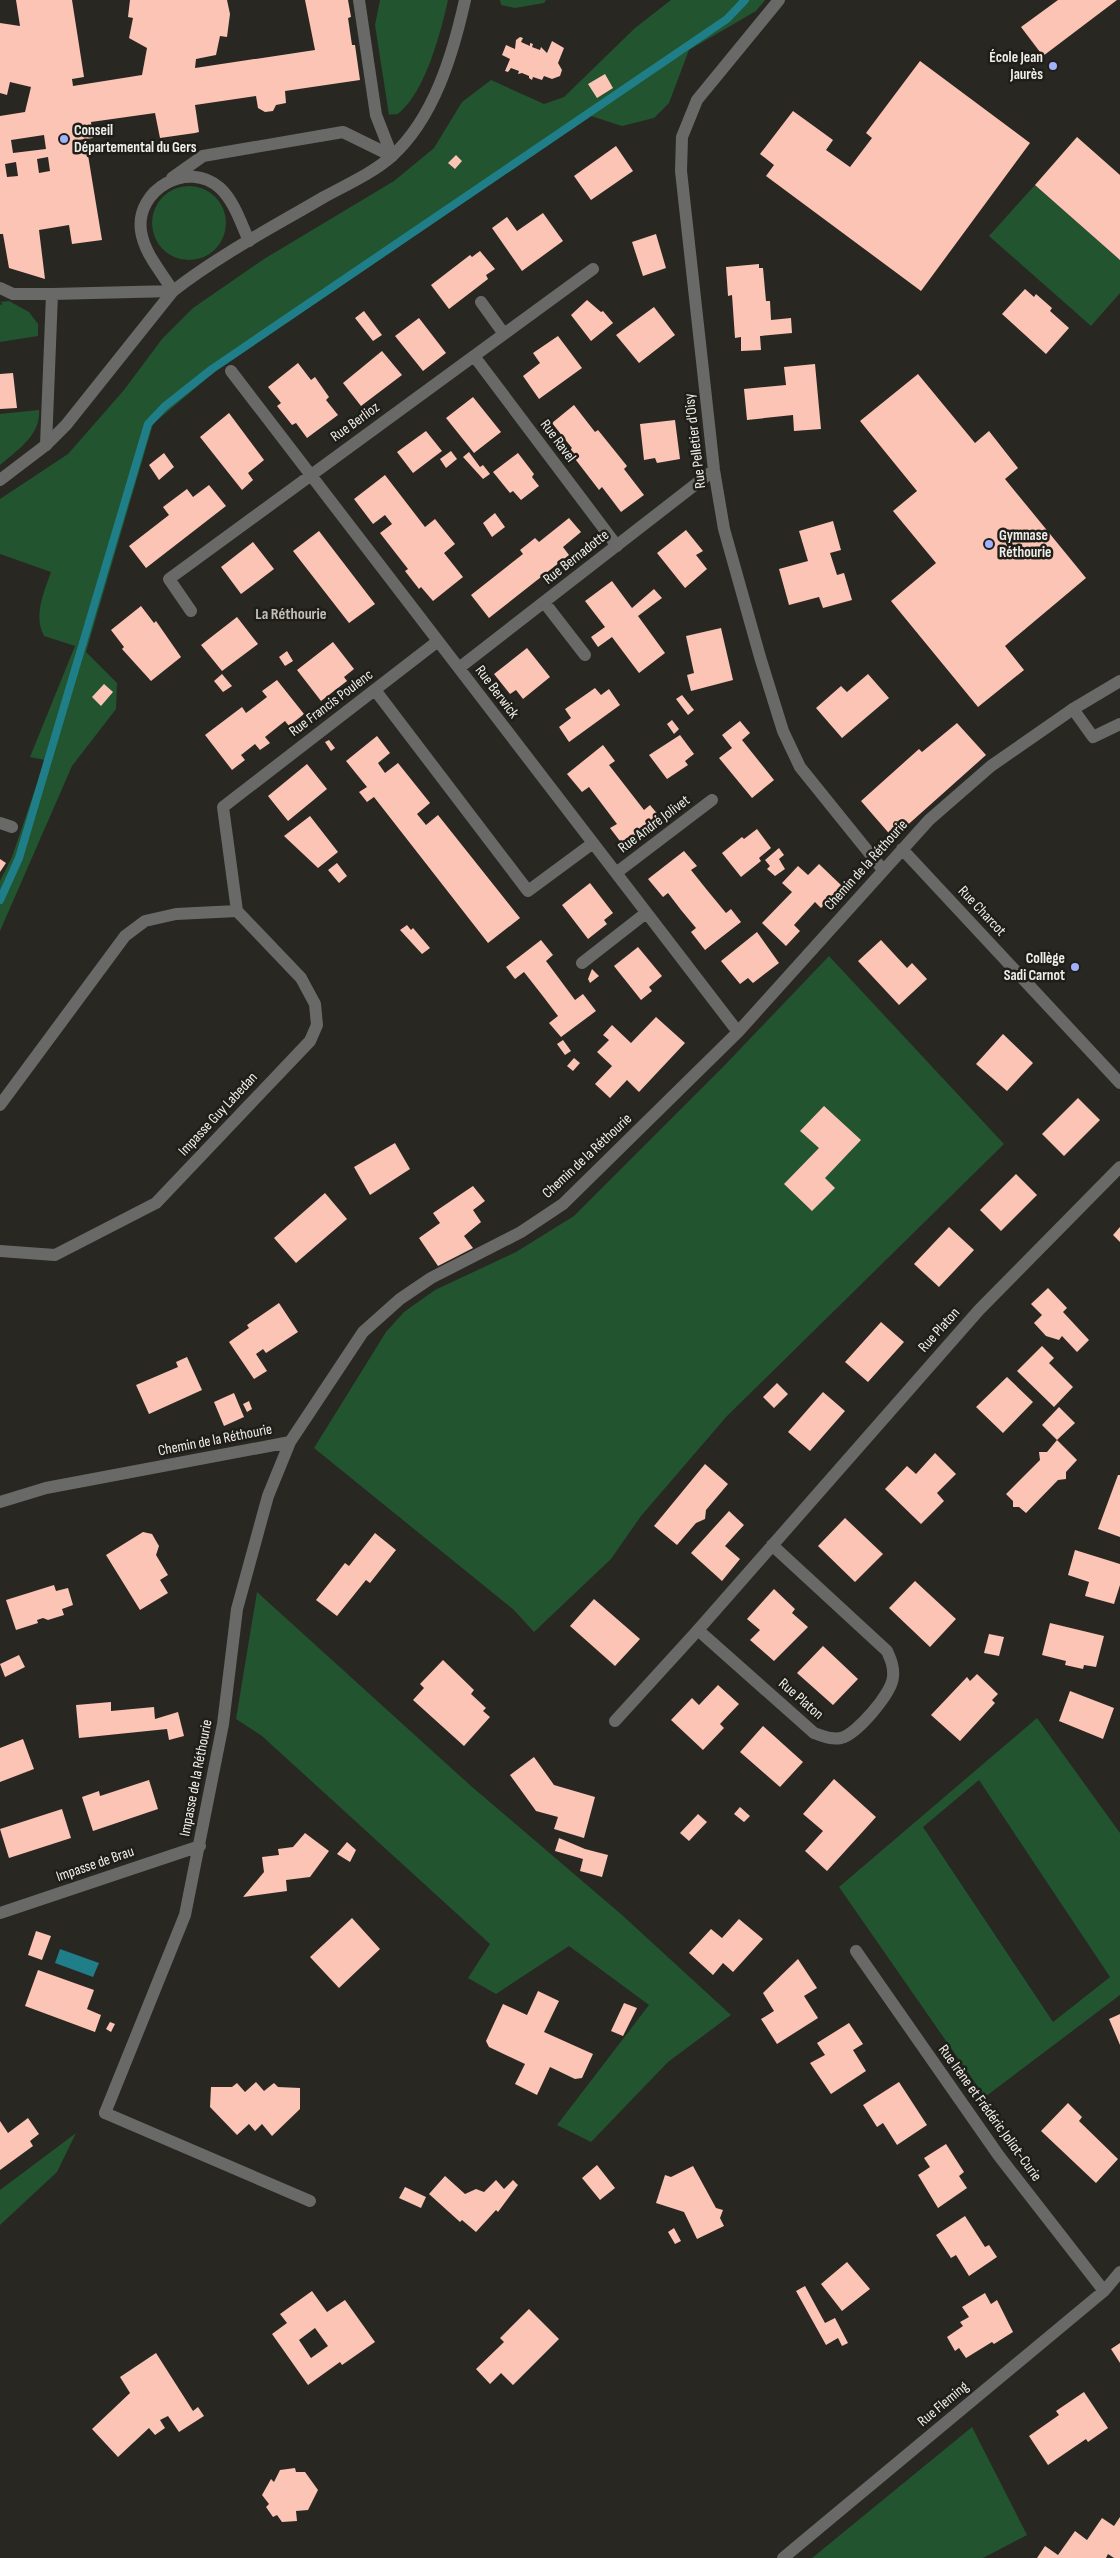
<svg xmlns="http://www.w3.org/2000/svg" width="1120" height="2558" viewBox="0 0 1120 2558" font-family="'Sofia Sans Condensed',sans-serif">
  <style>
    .green { fill: #21542f; fill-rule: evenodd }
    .water { fill: #1f7e88 }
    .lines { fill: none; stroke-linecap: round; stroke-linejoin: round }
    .stream { stroke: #1f7e88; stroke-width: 8 }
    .building { fill: #fcc4b5; fill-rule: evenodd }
    .lane { stroke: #696a67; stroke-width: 12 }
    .street { stroke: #696a67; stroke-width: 12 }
    .poi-dot { fill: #a1b2fd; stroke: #1f1e18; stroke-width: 2 }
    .labels { text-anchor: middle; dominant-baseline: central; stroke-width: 5; stroke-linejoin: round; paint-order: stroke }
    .poi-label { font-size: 15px; font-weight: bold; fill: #efeeea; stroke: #1f1e18; text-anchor: end }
    .street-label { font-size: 15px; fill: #efeeea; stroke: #1f1e18 }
    .neighbourhood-label { font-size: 16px; font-weight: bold; fill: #c1bfb8; stroke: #1f1e18 }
  </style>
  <rect width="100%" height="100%" fill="#292722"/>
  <path class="green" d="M380 0H448C441 32 425 92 399 113 395 116 394 113 389 115L375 25Z
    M500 0H546L544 3 515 8 501 5Z
    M671 0H765L756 11 689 50 669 103 654 118 622 126 591 116 213 373 153 424 86 652 117 683 116 709 72 766 0 931V881L12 857 45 760 30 757 75 646 44 636C33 616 44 592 51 572L0 554V499L68 454 124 390 162 339 193 308 264 259 394 181 434 148 462 102 491 80 544 104 564 97 635 28Z
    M1035 185 1120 260V293L1091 326 989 236Z
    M152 223a37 37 0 1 1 74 0a37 37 0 1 1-74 0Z
    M9 301 29 312 38 324V336L0 342V305L3 304 0 302Z
    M39 410C41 435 17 450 0 465V414Z
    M829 956 1004 1144 727 1416 641 1516 611 1559 534 1632 514 1610 314 1448 386 1332 404 1312 435 1290 516 1252 574 1216 724 1066Z
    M257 1592 471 1786 622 1915 731 2015 668 2062 591 2142 557 2125 649 2005 569 1946 496 1994 468 1978 490 1944 262 1736 236 1719Z
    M1037 1718 1120 1833V1995L985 2097 839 1887ZM979 1780 1110 1977 1053 2022 923 1827Z
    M76 2133 57 2172 0 2225V2190Z
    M972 2427 1027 2535 983 2558H812Z"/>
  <path class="water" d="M60 1949 99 1963 93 1977 55 1963Z"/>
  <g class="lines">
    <path class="stream" d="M0 900 19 858 148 424 164 407 212 369 727 19 745 0"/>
  </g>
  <path class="building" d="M16 0H72L84 77 72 79 73 86 142 75 147 48 129 38 133 18 128 17 130 0H227L230 14 227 37 220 36 216 55 196 59 195 68 315 50 305 0H348L351 17 348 18 352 45H355L360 80 285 91 286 103 276 105 273 111 265 112 258 108 256 96 195 105 199 132 195 133 160 138 155 113 91 122 93 138 78 140 79 150 87 149 102 240 72 244 69 225 39 230 45 279 9 268 3 234H0V116L25 112 31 87 10 82 7 95 0 93V23L20 26ZM44 135 46 149 13 153 11 140ZM48 157 50 171 39 173 37 159ZM16 162 18 176 7 177 5 164Z
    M1058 0H1117L1043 56 1021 27Z
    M520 37 523 38 521 42 530 46V43L533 44 532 47 540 50 541 47 547 53 552 41 564 48 558 63 562 70 560 76 552 79 544 76 542 80 533 77 532 80 529 78V76L522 73 518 74 519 71 511 68 508 72 505 71 510 59 502 55 506 45 515 49 516 40Z
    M920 61 1030 143 921 291 766 176 774 165 760 154 793 111 833 140 826 150 850 167 872 138 866 133Z
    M605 74 613 88 597 98 588 84Z
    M1077 137 1120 175V260L1035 185Z
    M616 146 633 171 591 200 574 176Z
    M456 155 462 161 455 169 448 163Z
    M543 213 563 241 522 271 492 228 507 217 517 231Z
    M656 234 666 268 643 276 632 242Z
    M480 251 495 269 486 275 488 279 449 309 431 285 470 255 472 257Z
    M759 264V268H763L766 301H770L771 320 791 318 792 333 760 336 761 350 741 351V337L735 338 732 295 728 296 726 267Z
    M1025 289 1034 297 1036 294 1052 308 1050 311 1069 328 1046 354 1002 314Z
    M587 300 601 312 603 311 613 323 591 341 571 315Z
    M654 307 675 335 639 363 616 335Z
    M364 311 382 335 373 341 355 318Z
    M419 318 446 353 423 371 395 336Z
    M558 336 582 368 539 399 523 376 540 363 533 353Z
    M382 351 402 375 361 406 343 383Z
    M298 363 311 380 315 377 329 397 326 400 338 415 307 438 296 423 292 425 277 406 281 403 268 387Z
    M815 364 821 429 794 431 793 415 747 420 744 389 786 385 784 367Z
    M13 373 17 408 0 409V374Z
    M918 374 975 443 989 431 1018 468 1005 479 1086 578 1005 646 1024 670 978 707 891 601 936 563 893 511 917 491 860 421Z
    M473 397 501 432 474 453 446 418Z
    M574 405 595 432 598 430 627 466 624 469 644 495 621 512 602 487 599 490 569 451 572 448 552 423Z
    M229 413 264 460 248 473 253 480 242 490 200 437Z
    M675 420 680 459 657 463 655 458 644 460 640 424Z
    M426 431 442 451 413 473 397 452Z
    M451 451 457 459 446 468 440 459Z
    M469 452 480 467 483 465 490 474 483 479 463 457Z
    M164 453 174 467 159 480 149 465Z
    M518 453 534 474 532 477 539 486 521 500 513 491 510 493 493 472Z
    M385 475 425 527 435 519 455 544 444 553 463 577 433 601 421 587 419 589 405 571 408 569 380 533 392 524 385 515 373 524 354 499Z
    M209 485 226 506 146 568 129 546 169 515 163 507 187 489 193 497Z
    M495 513 505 527 492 537 483 523Z
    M569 518 581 532 563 547 569 555 489 618 471 595 523 554 520 550 535 538 539 542Z
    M833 521 841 550 830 553 837 575 844 573 852 600 823 608 819 597 789 605 779 569 808 561 799 531Z
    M686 530 703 551 696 555 707 569 685 588 657 553Z
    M319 531 375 604 349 623 293 551Z
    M253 542 274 569 241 594 221 567Z
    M612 581 632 608 654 589 662 598 638 616 665 653 639 673 612 637 598 647 591 637 605 627 585 601Z
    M141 606 154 623 156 621 181 657 151 681 122 649 124 647 111 630Z
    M237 617 258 644 222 671 201 645Z
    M721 628 733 680 691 691 687 675 694 673 686 636Z
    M333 642 354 669 344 677 347 681 321 701 297 670Z
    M527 648 550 677 523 699 516 690 510 694 494 674Z
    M287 651 293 661 285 666 279 657Z
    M222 674 232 686 223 692 214 681Z
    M868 674 889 698 842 738 816 708 841 686 847 692Z
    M277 680 304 714 289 726 285 721 265 737 270 743 260 750 255 744 241 755 245 760 232 770 205 735 242 707 246 713 267 697 262 691Z
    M104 684 113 692 101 706 92 697Z
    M595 688 601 695 609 689 620 705 569 742 559 727 571 718 565 709Z
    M682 695 694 710 688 715 676 699Z
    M672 720 679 729 674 734 667 724Z
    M740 721 750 733 742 740 774 780 752 798 719 758 732 748 722 735Z
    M957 723 986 755 893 838 861 801 919 749 922 752Z
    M680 735 694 754 685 761 688 765 667 779 649 755Z
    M377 736 390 753 378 763 385 773 398 763 430 803 417 814 426 825 438 815 520 918 488 943 374 797 367 802 359 792 367 787 346 761Z
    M329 740 335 748 331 751 325 742Z
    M603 745 615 761 609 765 644 810 650 805 660 817 623 845 610 828 617 824 589 787 582 792 567 774Z
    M307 764 327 789 288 821 268 796Z
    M310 816 338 852 318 868 284 836Z
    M757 829 771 848 759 858 761 861 741 877 722 853 742 837 744 839Z
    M779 848 784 855 779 859 785 869 775 876 767 869 770 866 765 860Z
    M684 851 697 866 691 870 707 890 726 913 731 909 741 922 705 950 691 932 696 928 681 910 668 893 663 897 648 879Z
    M0 859 6 863 0 872Z
    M337 863 347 876 339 883 328 870Z
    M819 864 842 886 821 908 815 902 794 925 800 931 786 946 762 923 792 892 782 883 798 866 808 875Z
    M590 883 613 913 604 920 607 924 588 939 562 905Z
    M407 925 411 930 413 928 430 948 422 954 400 930Z
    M757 932 779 963 753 983 748 978 740 984 721 961Z
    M541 940 553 955 546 961 575 1000 583 994 596 1011 561 1037 549 1023 558 1016 542 995 524 972 515 979 506 967Z
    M881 940 907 968 912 963 927 979 899 1005 858 961Z
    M638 947 662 976 649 987 652 991 641 1000 614 966Z
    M592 969 599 976 590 983 588 979Z
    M656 1017 685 1043 639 1092 627 1080 610 1098 595 1084 612 1066 597 1052 609 1040 603 1035 612 1025 631 1043Z
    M1003 1034 1033 1063 1007 1091 976 1064Z
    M563 1040 571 1051 565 1055 557 1044Z
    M574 1058 580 1063 573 1071 567 1066Z
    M1078 1098 1100 1120 1064 1156 1042 1134Z
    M824 1106 861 1140 825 1178 835 1188 812 1211 784 1184 819 1148 800 1131Z
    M395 1143 410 1169 370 1195 354 1167Z
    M1016 1174 1037 1195 1001 1231 980 1210Z
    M473 1186 485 1201 473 1210 481 1222 464 1236 473 1248 438 1266 419 1238 440 1223 433 1213Z
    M325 1193 347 1219 296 1263 274 1238Z
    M949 1227 974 1250 939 1287 914 1264Z
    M1120 1227V1242L1113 1235Z
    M1048 1288 1067 1308 1063 1312 1089 1340 1077 1352 1062 1336 1059 1340 1046 1336 1034 1323 1042 1315 1031 1304Z
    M279 1303 298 1332 266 1353 263 1349 256 1354 267 1371 254 1379 229 1342 249 1328 247 1325Z
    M881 1322 904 1342 868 1382 845 1362Z
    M1042 1346 1054 1358 1049 1363 1073 1387 1054 1407 1017 1371Z
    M187 1357 202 1390 149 1414 136 1385 178 1367 176 1362Z
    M1007 1377 1033 1402 1003 1433 976 1407Z
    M777 1383 788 1394 774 1408 763 1397Z
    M823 1392 845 1411 810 1451 788 1432Z
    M234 1393 244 1417 224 1426 214 1402Z
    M249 1401 252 1409 247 1412 243 1404Z
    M1059 1407 1075 1423 1057 1440 1042 1425Z
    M1057 1440 1077 1460 1066 1472V1479L1058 1480 1026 1513 1019 1507H1013V1501L1006 1494 1040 1460 1039 1452H1047Z
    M935 1453 956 1474 937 1493 944 1501 921 1524 885 1489 907 1466 916 1474Z
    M705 1464 728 1484 706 1510 705 1519 696 1523 677 1545 654 1526Z
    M1118 1475H1120V1537L1098 1529Z
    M729 1511 744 1525 725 1546 740 1559 722 1581 691 1553Z
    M845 1518 883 1554 855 1582 818 1546Z
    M143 1532 152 1534 159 1546 156 1555 168 1575 160 1580 168 1593 140 1610 106 1555Z
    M375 1533 396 1550 370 1583 366 1580 337 1616 316 1600 345 1563 349 1566Z
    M1075 1550 1120 1564V1585L1114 1604 1085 1596 1089 1582 1068 1575Z
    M915 1581 956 1619 930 1647 889 1608Z
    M54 1585 56 1591 68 1588 73 1605 62 1609 64 1615 48 1620 43 1618 37 1620 38 1623 16 1630 6 1600Z
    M774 1589 795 1609 792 1613 808 1627 774 1661 750 1640 760 1630 747 1619Z
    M594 1599 640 1639 615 1666 570 1626Z
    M1050 1623 1104 1636 1096 1667 1084 1665 1083 1669 1065 1665 1066 1661 1042 1655Z
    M989 1634 1004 1637 999 1656 984 1653Z
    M823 1646 858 1679 833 1705 797 1673Z
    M19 1655 25 1667 5 1677 0 1664Z
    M443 1660 474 1690 471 1694 486 1708 483 1711 490 1717 464 1746 413 1700 424 1688 420 1684Z
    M977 1674 998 1694 992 1700 995 1703 960 1741 931 1715 967 1677 970 1681Z
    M718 1685 739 1704 720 1724 724 1728 703 1750 671 1720 692 1698 699 1705Z
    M1070 1691 1114 1708 1103 1739 1059 1721Z
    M111 1702V1711L154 1707 155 1719 178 1712 184 1736 169 1740 167 1729 79 1738 76 1705Z
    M763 1726 803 1762 780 1787 740 1752Z
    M23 1739 34 1769 0 1782V1748Z
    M534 1757 554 1785 595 1797 584 1838 554 1829 558 1817 536 1811 510 1775Z
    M834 1779 876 1817 827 1871 805 1851 823 1831 803 1814Z
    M149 1780 158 1809 93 1831 82 1797 99 1791 100 1796Z
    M740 1807 750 1816 744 1822 734 1814Z
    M62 1809 71 1838 9 1858 0 1829Z
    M698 1814 707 1822 689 1841 680 1833Z
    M305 1833 329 1851 310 1877 286 1880 287 1891 243 1897 264 1872 262 1857 279 1855 278 1849 293 1847Z
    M559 1838 585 1849 608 1855 602 1877 580 1871 583 1859 555 1851Z
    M347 1842 356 1850 350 1862 337 1854Z
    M352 1918 380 1949 339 1988 310 1957Z
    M739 1919 763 1939 733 1972 723 1963 713 1975 689 1953 711 1929 722 1938Z
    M36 1931 51 1936 42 1960 28 1955Z
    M798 1959 817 1988 804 1996 818 2018 777 2044 761 2019 774 2011 763 1993Z
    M38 1970 94 1990 87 2009 101 2015 95 2032 25 2006Z
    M538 1991 559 2001 544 2032 593 2054 582 2078 575 2079 550 2067 537 2095 515 2084 525 2064 489 2047 486 2041 503 2004 527 2015Z
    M624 2003 637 2008 623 2036 611 2031Z
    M1120 2014V2045L1109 2019Z
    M110 2022 115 2024 111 2032 106 2029Z
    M849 2023 863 2044 853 2050 866 2071 831 2094 810 2063 825 2055 817 2043Z
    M256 2082 264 2091 274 2083 278 2087 300 2088V2109L272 2136 262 2124 255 2131 249 2124 237 2135 210 2107 211 2087H232L237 2083 245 2092Z
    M899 2082 927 2125 897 2145 883 2123 877 2127 863 2105Z
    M1068 2103 1082 2117 1079 2121 1118 2159 1096 2183 1041 2131Z
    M28 2118 39 2134 30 2141 33 2146 0 2170V2121L8 2133Z
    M946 2144 964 2172 959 2176 967 2188 938 2208 918 2175 930 2167 924 2158Z
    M597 2165 615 2188 600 2200 582 2178Z
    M693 2166 716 2208 723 2210 720 2218 724 2226 697 2239 684 2212 656 2203 665 2175 671 2177Z
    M445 2176 465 2194 476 2189 484 2192 496 2180 504 2189 513 2180 518 2185 498 2212 496 2210 476 2232 462 2220 460 2222 429 2194Z
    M405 2187 426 2197 421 2208 399 2198Z
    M965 2216 985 2247 989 2245 997 2257 969 2276 956 2255 951 2258 936 2235Z
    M674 2228 681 2241 675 2244 668 2232Z
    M847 2262 870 2289 842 2311 821 2284Z
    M805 2286 825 2323 835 2318 848 2343 842 2346 838 2338 826 2345 796 2291Z
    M312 2291 327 2312 345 2300 375 2342 342 2365 340 2362 308 2385 272 2334 287 2323 280 2314ZM315 2328 328 2346 311 2358 299 2340Z
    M985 2293 991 2304 997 2300 1013 2332 994 2344 992 2342 966 2358 959 2348 955 2351 947 2337 963 2326 960 2322 969 2317 962 2307Z
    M529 2309 559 2339 513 2385 501 2373 490 2384 476 2369 504 2342 500 2338Z
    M1120 2343V2363L1111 2349Z
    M156 2353 193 2411 198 2407 204 2416 179 2432 168 2416 160 2420 165 2428 155 2435 149 2428 118 2457 92 2429 130 2393 120 2377Z
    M1084 2392 1108 2428 1088 2442 1086 2439 1048 2465 1029 2436 1059 2415 1056 2411Z
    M295 2468 296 2472H305L318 2490 308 2510 296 2511 297 2521 282 2522 277 2515 273 2517 266 2507 269 2504 262 2495 271 2479 274 2482 280 2470Z
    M1120 2517V2558H1114L1108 2554 1106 2558H1037L1045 2546 1058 2555 1075 2531 1087 2540 1102 2518 1114 2526Z"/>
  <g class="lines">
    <path class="lane" d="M359 0 376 115 392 156
      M172 178 203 156 343 132 392 156
      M0 288 13 294H52L46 445
      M52 294 173 291C162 273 144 253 141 231 135 190 188 159 220 188 234 201 241 223 249 241
      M1073 709 1093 737 1120 724
      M0 823 12 827
      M615 1721 698 1630
      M105 2113 310 2201"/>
    <path class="street" d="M779 0 697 100 682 137 681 171 714 470 724 529 760 657 783 731 800 767 883 870
      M481 302 504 334
      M474 356 617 546
      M231 371 738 1032
      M0 480 46 445 66 425 173 291C219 255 273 227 324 197 346 185 373 173 392 156 434 118 453 54 465 0
      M544 602 585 655
      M191 611 169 579 593 269
      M459 668 714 470
      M375 690 528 891 593 843
      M902 849 1120 1083
      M616 873 712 800
      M582 963 646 913
      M0 1105 125 936 145 921 176 914 237 911
      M0 1251 55 1255 156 1203 310 1041 317 1025 315 1004 301 978 237 911 223 807 438 641
      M0 1502 46 1488 290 1442 363 1332 400 1299 431 1278 521 1232 563 1204 738 1032 929 820 991 766 1073 709 1120 681
      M772 1545 887 1651C891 1660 894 1667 893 1677 892 1693 857 1734 841 1738 831 1740 823 1736 814 1733L698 1630 979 1310 1120 1167
      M0 1913 200 1846
      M856 1951 999 2156 1104 2291
      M105 2113 185 1915 223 1724 237 1609 268 1496 290 1442
      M783 2558 1104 2291 1120 2272"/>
  </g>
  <g class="poi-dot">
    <circle cx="1053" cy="66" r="5"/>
    <circle cx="64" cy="139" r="5"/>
    <circle cx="989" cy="544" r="5"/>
    <circle cx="1075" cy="967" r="5"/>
  </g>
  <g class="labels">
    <g class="poi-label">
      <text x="1043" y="57">École Jean<tspan x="1043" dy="17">Jaurès</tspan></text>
      <text x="74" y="130" text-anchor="start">Conseil<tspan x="74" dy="17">Départemental du Gers</tspan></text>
      <text x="999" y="535" text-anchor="start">Gymnase<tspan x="999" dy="17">Réthourie</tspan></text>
      <text x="1065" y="958">Collège<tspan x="1065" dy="17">Sadi Carnot</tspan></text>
    </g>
    <g class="street-label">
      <text transform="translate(355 422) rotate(-36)">Rue Berlioz</text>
      <text transform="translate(558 441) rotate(53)">Rue Ravel</text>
      <text transform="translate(695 441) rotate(-97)">Rue Pelletier d'Oisy</text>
      <text transform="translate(576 557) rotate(-38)">Rue Bernadotte</text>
      <text transform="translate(497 692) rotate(53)">Rue Berwick</text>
      <text transform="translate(331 703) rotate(-37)">Rue Francis Poulenc</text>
      <text transform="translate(654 824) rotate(-37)">Rue André Jolivet</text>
      <text transform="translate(866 865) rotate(-48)">Chemin de la Réthourie</text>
      <text transform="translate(982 911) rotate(47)">Rue Charcot</text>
      <text transform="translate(218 1114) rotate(-47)">Impasse Guy Labedan</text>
      <text transform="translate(587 1156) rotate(-43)">Chemin de la Réthourie</text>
      <text transform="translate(939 1330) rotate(-48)">Rue Platon</text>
      <text transform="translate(215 1440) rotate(-11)">Chemin de la Réthourie</text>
      <text transform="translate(801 1699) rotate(41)">Rue Platon</text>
      <text transform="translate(196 1778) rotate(-79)">Impasse de la Réthourie</text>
      <text transform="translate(95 1864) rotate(-19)">Impasse de Brau</text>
      <text transform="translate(990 2113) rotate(54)">Rue Irène et Frédéric Joliot-Curie</text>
      <text transform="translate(943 2404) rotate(-40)">Rue Fleming</text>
    </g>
    <g class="neighbourhood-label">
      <text x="291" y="614">La Réthourie</text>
    </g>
  </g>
</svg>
